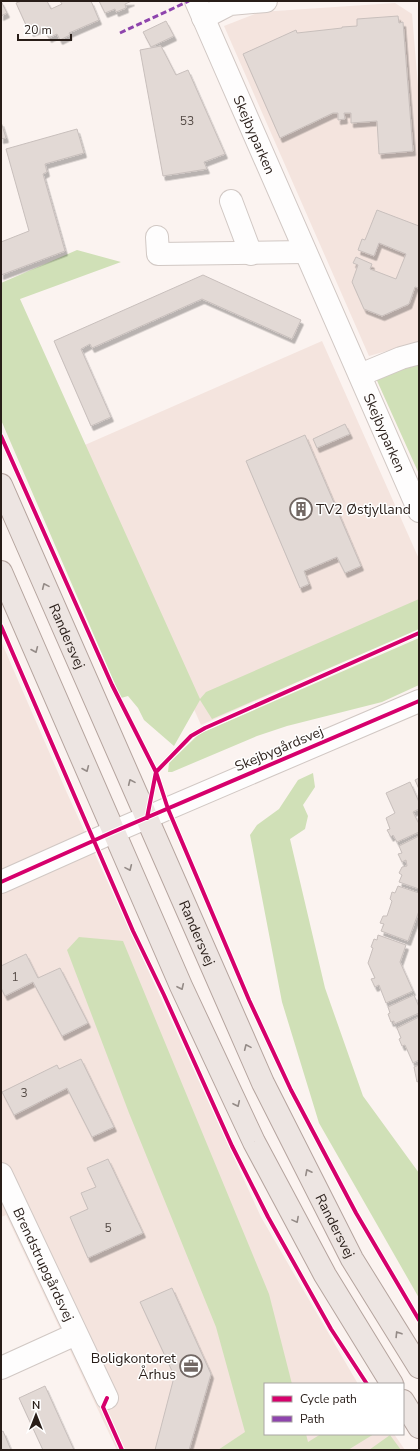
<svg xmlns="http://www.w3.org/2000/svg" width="420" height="1451" viewBox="0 0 420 1451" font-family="'Nunito Sans',sans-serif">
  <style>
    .built { fill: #f4e4de }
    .green { fill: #d0e0b7 }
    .building { fill: #e2d9d5; stroke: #c8bfbc; filter: url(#shadow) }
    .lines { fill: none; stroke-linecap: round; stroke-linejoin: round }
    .minor-casing { stroke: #d1c8c4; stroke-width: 24 }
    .major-casing { stroke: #b5a49e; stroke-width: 24 }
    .minor { stroke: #fefdfd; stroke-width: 22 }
    .major { stroke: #ede5e2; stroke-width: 22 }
    .quiet { stroke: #8e44ad; stroke-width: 3; stroke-dasharray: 6 3; stroke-linecap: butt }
    .cycleway-casing { stroke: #fff; stroke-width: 6 }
    .cycleway { stroke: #d6006c; stroke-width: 4 }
    .oneway { stroke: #948b87 }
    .labels { text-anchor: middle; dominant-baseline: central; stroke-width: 3; stroke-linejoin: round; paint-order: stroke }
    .number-label { font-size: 12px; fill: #564c47 }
    .street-label { font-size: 14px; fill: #281d18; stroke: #fff }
    .poi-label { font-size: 14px; fill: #281d18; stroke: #fff; text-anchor: start }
  </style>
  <defs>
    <filter id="shadow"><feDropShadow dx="2.5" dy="4.5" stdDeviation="0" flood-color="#0004"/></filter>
  </defs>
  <rect width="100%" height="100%" fill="#fbf3f0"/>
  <path class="built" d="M395 3 412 14 419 98V342L369 356 224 26 260 12Z
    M322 341 419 559V628L201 725 78 448Z
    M1 641 67 793 261 1217 358 1384H265V1434H394L405 1450H117L6 1215 1 1217Z"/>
  <path class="green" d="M77 250 121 262 20 299 200 699 206 692 419 599V629L212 719 200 700 174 746 144 720 138 708 128 696 121 698 1 420V283Z
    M419 357V474L374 374Z
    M419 638V685L382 702 287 726 257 736 172 772H168L169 763 199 734Z
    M313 773 315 787 303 805 308 816 305 829 290 839 325 988 363 1096 419 1173V1298L319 1123 282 1002 250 835 257 825 279 809 298 780Z
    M79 937 123 941 269 1294 292 1384H265V1434H306L308 1442 321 1434H374L348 1450H218L245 1432 216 1327 129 1113 67 950Z
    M390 1435 401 1450H369Z"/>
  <path class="building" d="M1 1 7 13 1 16Z
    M22 1H47L51 9 62 4 60 1H91L99 20 69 33 70 35 60 40 57 34 49 38 43 27 31 32 28 24 26 25 16 3Z
    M99 1H132L125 4 126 8 116 12 115 9 105 13Z
    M398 16 399 23 403 22 413 151 379 154 377 121 351 123V113H344L345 119 338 120V113H333L280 138 243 54 296 30 297 33 342 28V27L357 26V19Z
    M166 21 174 36 151 47 143 32Z
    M161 46 176 75 188 70 225 154 204 162 207 169 163 176 140 50Z
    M1 122 6 138 1 139Z
    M77 129 84 153 45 164 47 172 43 174 65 251 1 275V242L29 231 6 149Z
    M377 210 419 226V288L415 287 409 304 382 316 364 309 352 282 358 265 353 263 356 257 372 264 370 269 396 279 406 254 379 243 374 256 358 250 362 239 365 240Z
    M203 275 301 320 292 339 202 299 92 348 90 344 81 349 111 417 91 426 54 341Z
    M345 424 350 434 317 448 313 439Z
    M305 435 361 566 345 573 337 557 304 571 309 584 300 588 246 461Z
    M419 778V789L415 780Z
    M410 782 419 802V809L413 812 419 824V832L397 842 393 835 391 837 387 830 390 829 386 818 395 813 386 793Z
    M419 836V889L399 882 402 875 399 873 402 867 407 866 406 860 402 862 398 854 402 853 399 846Z
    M398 886 419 893V911L408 941 381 931 384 924 380 923 383 916H387L392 901 390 899 392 892 395 893Z
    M378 935 406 945 400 962 413 991 386 1003 379 985 375 987 371 979 375 978 368 963 373 948 371 947 374 939 377 940Z
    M26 954 38 978 60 968 88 1023 62 1036 33 982 5 996 1 988V966Z
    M414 995 419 1007V1013L394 1024V1021L391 1022 388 1014 390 1013 388 1007Z
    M419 1017V1060L413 1063 405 1045 402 1046 399 1039 401 1038 397 1028Z
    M81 1059 114 1127 92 1137 67 1088 14 1115 2 1092 57 1065 59 1069Z
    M419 1065V1081L417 1082 414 1067Z
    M108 1159 143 1233 88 1258 70 1217 88 1209 81 1193 96 1187 87 1168Z
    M172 1288 211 1374 189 1450H155L173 1381V1373L140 1302Z
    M45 1386 74 1450H43L19 1398Z
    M3 1431 11 1450H1V1432Z"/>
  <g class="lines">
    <g class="minor-casing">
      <g id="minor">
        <path id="s1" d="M196 1 419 511"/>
        <path d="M203 18 230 4 266 1"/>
        <path d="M231 201 251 254"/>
        <path d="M157 237 158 254 305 252"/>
        <path d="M360 375 401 358 419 353"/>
        <path d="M1 882 113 832 419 701"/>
        <path id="s2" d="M1 1174 107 1398"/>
        <path d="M1 1368 76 1334"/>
      </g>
    </g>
    <g class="major-casing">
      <g id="major">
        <path id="s3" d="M1 485 263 1083 352 1259 419 1367"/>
        <path d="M1 572 181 986 254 1142 325 1275 392 1384"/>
        <path d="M403 1401 419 1427"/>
      </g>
    </g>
    <use href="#minor" class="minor"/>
    <use href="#major" class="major"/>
    <path class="quiet" d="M120 33 189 1"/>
    <g class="cycleway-casing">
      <path id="cycleway" d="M1 436 112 685 156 772 168 809 249 1000 291 1090 356 1213 419 1320
        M1 626 133 931 164 995 232 1146 268 1217 331 1329 367 1384
        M147 818 156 772 191 736 205 728 419 633
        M1 882 113 832 419 701
        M107 1398 103 1407 122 1450"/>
    </g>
    <use href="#cycleway" class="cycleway"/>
  </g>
  <defs><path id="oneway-chevron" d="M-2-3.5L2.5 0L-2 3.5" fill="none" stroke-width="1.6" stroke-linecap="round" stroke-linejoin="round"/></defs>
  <g class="oneway">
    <use href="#oneway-chevron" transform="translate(45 586) rotate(-114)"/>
    <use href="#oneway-chevron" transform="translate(35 650) rotate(67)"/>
    <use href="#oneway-chevron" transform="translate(86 769) rotate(67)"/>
    <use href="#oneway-chevron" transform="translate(131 782) rotate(-114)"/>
    <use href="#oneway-chevron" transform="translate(129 868) rotate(66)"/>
    <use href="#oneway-chevron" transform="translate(181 987) rotate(65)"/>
    <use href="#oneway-chevron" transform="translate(247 1047) rotate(-114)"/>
    <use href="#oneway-chevron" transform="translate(237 1104) rotate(65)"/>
    <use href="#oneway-chevron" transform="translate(308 1172) rotate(-117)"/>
    <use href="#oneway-chevron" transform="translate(296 1220) rotate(62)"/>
    <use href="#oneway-chevron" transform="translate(398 1334) rotate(-122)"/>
  </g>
  <defs>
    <g id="building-ring" transform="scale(1.15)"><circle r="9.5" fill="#fff" stroke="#726864" stroke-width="1.5"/><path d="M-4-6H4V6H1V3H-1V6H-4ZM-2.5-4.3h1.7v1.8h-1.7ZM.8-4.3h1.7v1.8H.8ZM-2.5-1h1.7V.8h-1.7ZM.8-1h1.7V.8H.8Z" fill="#726864"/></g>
    <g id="office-ring" transform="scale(1.15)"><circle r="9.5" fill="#fff" stroke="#726864" stroke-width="1.5"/><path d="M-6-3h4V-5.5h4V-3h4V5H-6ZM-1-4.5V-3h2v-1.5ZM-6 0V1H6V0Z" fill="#726864"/></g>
  </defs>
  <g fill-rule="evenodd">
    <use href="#building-ring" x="301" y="509"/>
    <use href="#office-ring" x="191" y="1366"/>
  </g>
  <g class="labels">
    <g class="number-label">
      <text x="187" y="121">53</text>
      <text x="15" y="977">1</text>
      <text x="24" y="1093">3</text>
      <text x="108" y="1228">5</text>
    </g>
    <g class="street-label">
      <text stroke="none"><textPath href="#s1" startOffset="146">Skejbyparken</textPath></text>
      <text stroke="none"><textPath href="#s1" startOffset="471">Skejbyparken</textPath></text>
      <text stroke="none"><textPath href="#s3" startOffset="165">Randersvej</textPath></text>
      <text transform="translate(279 749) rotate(-23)">Skejbygårdsvej</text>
      <text stroke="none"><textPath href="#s3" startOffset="489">Randersvej</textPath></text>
      <text stroke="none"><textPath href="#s3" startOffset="813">Randersvej</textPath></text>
      <text stroke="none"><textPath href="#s2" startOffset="100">Brendstrupgårdsvej</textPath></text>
    </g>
    <g class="poi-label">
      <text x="316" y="509">TV2 Østjylland</text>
      <text x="176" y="1358" text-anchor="end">Boligkontoret<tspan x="176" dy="16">Århus</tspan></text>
    </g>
  </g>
  <rect width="420" height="1451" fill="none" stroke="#281d18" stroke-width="4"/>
  <rect x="264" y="1383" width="140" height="52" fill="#ffffff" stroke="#a9a5a3"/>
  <rect x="272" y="1396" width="20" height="6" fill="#d6006c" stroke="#a9a5a3"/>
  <text x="300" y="1403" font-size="12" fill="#281d18">Cycle path</text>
  <rect x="272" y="1416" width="20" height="6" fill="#8e44ad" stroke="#a9a5a3"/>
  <text x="300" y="1423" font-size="12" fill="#281d18">Path</text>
  <g transform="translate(36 1415)" stroke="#ffffff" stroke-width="3" paint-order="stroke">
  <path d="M0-3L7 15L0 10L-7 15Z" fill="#281d18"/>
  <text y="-6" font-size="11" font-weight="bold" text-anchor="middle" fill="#281d18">N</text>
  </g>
  <path d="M18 34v6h53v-6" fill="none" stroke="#281d18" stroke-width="2"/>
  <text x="24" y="34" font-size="12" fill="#281d18" stroke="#ffffff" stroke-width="3" paint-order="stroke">20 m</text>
</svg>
